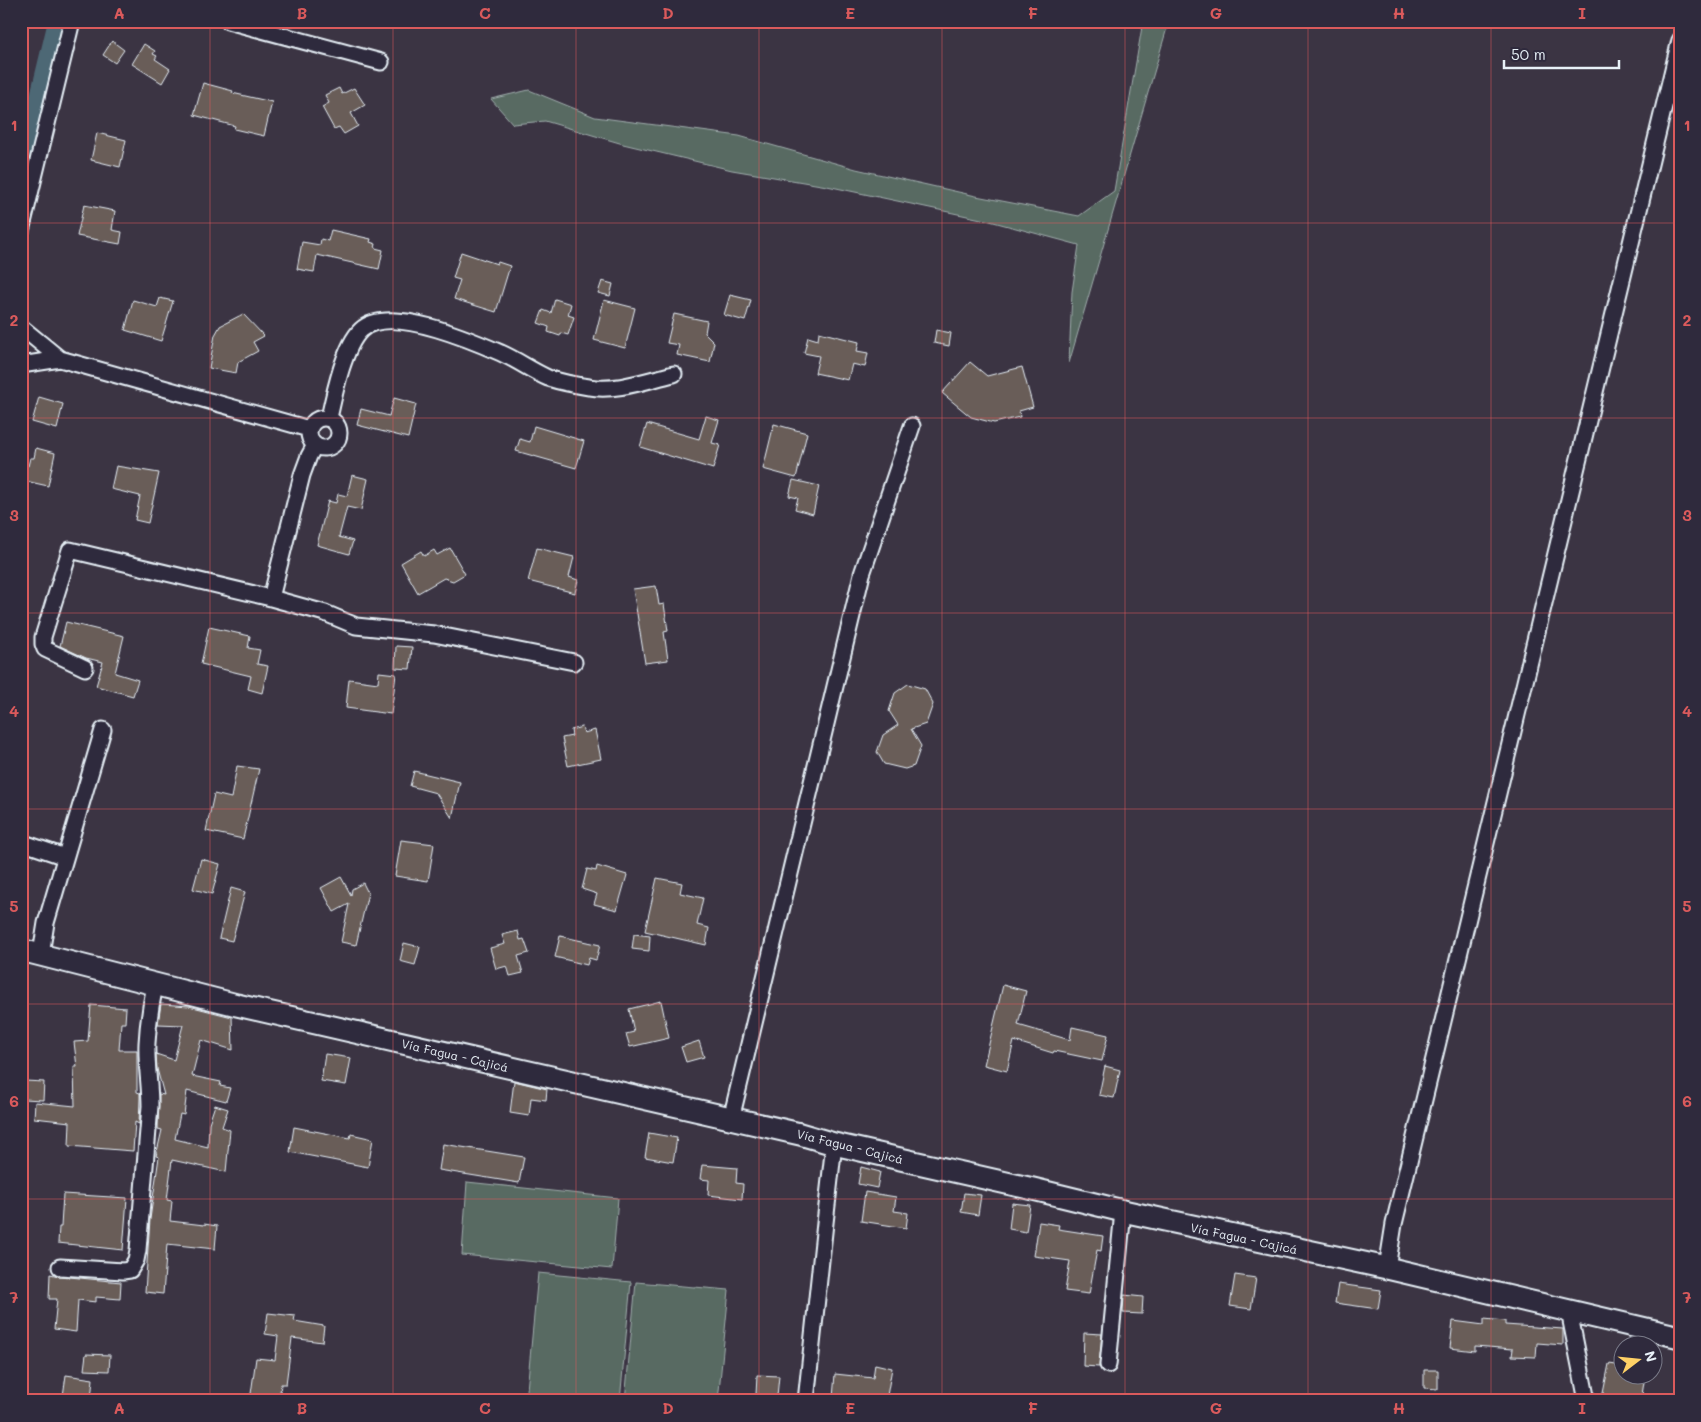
<svg xmlns="http://www.w3.org/2000/svg" width="1701" height="1422" viewBox="0 0 1701 1422" font-family="Mali,sans-serif">
  <style>
    .green { fill: #586a62; stroke: #a0aead }
    .lines { fill: none; stroke-linecap: round; stroke-linejoin: round }
    .canal { stroke: #4d6775; stroke-width: 16 }
    .building { fill: #695d59; stroke: #e8f1f8 }
    .street-casing { stroke: #e8f1f8; stroke-width: 19 }
    .secondary-casing { stroke: #e8f1f8; stroke-width: 25 }
    .street { stroke: #2f2a3d; stroke-width: 15 }
    .secondary { stroke: #2f2a3d; stroke-width: 21 }
    .grid { fill: none; stroke: #da5a5c; stroke-width: 1; stroke-opacity: 0.55 }
    .labels { text-anchor: middle; dominant-baseline: central; stroke-width: 4.5; stroke-linejoin: round; paint-order: stroke }
    .street-label { font-size: 12px; fill: #e8f1f8; stroke: #2f2a3d }
    .neatline { fill: none; stroke: #da5a5c; stroke-width: 2 }
    .grid-label { font-size: 16px; text-anchor: middle; font-weight: bold; fill: #da5a5c }
  </style>
  <rect width="100%" height="100%" fill="#3b3443"/>
  <filter id="ink" filterUnits="userSpaceOnUse"><feTurbulence type="fractalNoise" baseFrequency=".02" numOctaves="2"/><feDisplacementMap in="SourceGraphic" scale="10" xChannelSelector="R" yChannelSelector="G"/><feConvolveMatrix kernelMatrix="1 2 1 2 8 2 1 2 1" color-interpolation-filters="sRGB"/></filter>
  <g filter="url(#ink)">
    <path class="green" d="M1143 21H1169L1069 363 1072 292 1079 245 986 220 827 186 732 170 623 144 545 121 513 124 491 99 529 90 595 117 739 136 856 169 976 196 1079 216 1114 191Z
      M467 1182 618 1198 612 1269 462 1255Z
      M538 1273 631 1282 620 1401H526Z
      M636 1282 729 1290 718 1401H625Z"/>
    <g class="lines">
      <path class="canal" d="M21 167 56 21"/>
    </g>
    <path class="building" d="M112 41 124 50 115 63 103 55Z
      M144 44 155 51 153 54 157 56 155 59 170 69 162 83 132 64Z
      M203 83 233 91 232 93 272 102 264 136 234 129 235 126 194 115Z
      M339 88 342 94 354 88 365 105 351 113 358 126 344 134 339 127 334 129 322 107 329 103 325 95Z
      M97 133 126 140 120 167 91 160Z
      M84 205 115 211 112 230 122 232 120 244 77 236Z
      M331 230 371 239 370 242 376 244 375 248 383 250 379 269 317 255 314 272 297 269 302 242 320 245 321 239 328 241Z
      M461 252 497 264 498 262 510 266 496 312 454 299 460 280 453 278Z
      M602 281 613 284 610 296 598 293Z
      M730 295 751 300 745 321 724 315Z
      M160 298 173 301 161 341 125 330 133 300 157 307Z
      M555 299 571 304 568 315 574 317 568 335 561 333 560 336 548 332 549 327 538 323 543 310 551 313Z
      M604 300 635 308 625 348 594 340Z
      M243 314 264 336 253 342 258 351 238 362 236 373 209 368 215 335 220 326Z
      M674 314 707 321 705 333 714 342 710 362 677 355 679 345 667 343Z
      M936 330 951 333 949 346 934 343Z
      M819 332 859 342 857 351 868 353 865 367 852 364 848 380 815 373 819 356 804 353 808 337 818 340Z
      M970 362 987 376 1022 367 1033 407 1019 411 1020 417 994 423 971 417 942 393Z
      M39 397 63 404 57 429 32 422Z
      M394 398 416 404 408 438 357 425 361 409 389 416Z
      M706 416 719 420 712 443 720 445 713 469 640 447 647 424 699 439Z
      M774 424 807 433 796 478 763 469Z
      M534 426 584 441 576 468 516 451 520 439 530 442Z
      M36 448 55 453 48 486 21 480 24 465 28 466 30 458H34Z
      M116 466 159 473 148 523 135 520 140 496 111 489Z
      M352 475 368 479 361 510 347 507 339 537 353 541 349 554 317 545 328 501 336 503 338 494 347 496Z
      M793 480 819 486 813 514 795 509 798 498 789 496Z
      M450 548 465 574 453 581 444 578 418 593 401 563 421 551 424 556 434 550 437 555Z
      M537 548 574 557 569 577 578 580 575 593 528 581Z
      M656 586 659 605 664 604 668 631 664 632 668 660 645 663 633 589Z
      M66 622 124 636 115 673 138 680 133 696 96 686 103 662 86 658 60 646Z
      M209 627 250 636 248 648 260 650 257 664 268 666 262 693 248 689 251 676 201 664Z
      M396 646 412 647 410 669 395 668Z
      M379 672 396 674 391 714 346 708 349 679 378 683Z
      M908 684 925 689 933 704 926 724 911 729 921 746 914 766 905 769 884 764 877 752 883 735 898 725 889 711 895 693Z
      M582 727 584 733 595 730 601 759 568 766 562 738 572 736 571 730Z
      M237 766 259 769 243 839 206 831 214 794 231 798Z
      M414 771 460 782 452 818 436 793 410 786Z
      M401 840 434 844 428 881 395 876Z
      M201 859 220 864 212 894 193 889Z
      M597 866 627 875 617 910 594 904 597 894 582 889 587 869 596 871Z
      M341 877 351 895 352 889 363 883 368 893 356 945 341 942 349 904 334 912 321 888Z
      M657 878 682 883 680 893 703 898 697 925 709 928 706 945 645 931Z
      M231 888 245 892 232 941 219 938Z
      M518 931 520 940 524 939 529 953 518 956 523 973 510 976 507 966 496 969 490 948 505 944 502 935Z
      M634 934 650 936 649 951 632 949Z
      M560 936 600 945 596 960 589 958 587 965 555 957Z
      M404 943 420 947 415 965 400 961Z
      M1003 985 1026 991 1018 1025 1070 1040 1072 1027 1108 1035 1102 1061 1054 1051 1053 1053 1014 1041 1007 1071 984 1065Z
      M661 1001 669 1038 630 1047 626 1034 634 1032 629 1009Z
      M161 1004 189 1006 232 1017 233 1050 201 1040 192 1076 221 1082 220 1086 230 1088 226 1101 187 1091 184 1115 180 1114 175 1139 208 1147 209 1123 215 1105 228 1109 222 1127 230 1130 226 1172 172 1160 167 1200 172 1201 170 1221 204 1225V1224L217 1226 215 1249 167 1244 163 1294 145 1292 150 1219 159 1157 156 1156 162 1130 158 1129 159 1094 164 1095 157 1069 156 1054 174 1060 183 1025 158 1024Z
      M91 1005 126 1008 125 1023H121L119 1050H137V1092L140 1093V1098L139 1124 135 1122 133 1151 69 1146 70 1122 34 1118 35 1102 75 1106 74 1067H77L74 1042 88 1041Z
      M699 1041 704 1057 686 1062 681 1047Z
      M325 1054 351 1058 346 1085 321 1081Z
      M1105 1066 1120 1070 1114 1098 1099 1095Z
      M25 1081 44 1082 43 1100 24 1099Z
      M514 1081 547 1089 546 1100 531 1098 529 1116 510 1113Z
      M294 1127 350 1138 351 1134 373 1139 368 1167 290 1152Z
      M649 1133 677 1138 673 1162 645 1157Z
      M443 1144 524 1157 519 1183 439 1170Z
      M702 1165 737 1168 736 1183 743 1184 742 1199 708 1195 709 1180 700 1179Z
      M861 1167 880 1172 877 1188 858 1184Z
      M865 1192 896 1197 894 1211 908 1213 906 1228 861 1221Z
      M964 1193 981 1195 978 1215 961 1212Z
      M63 1194 127 1198 123 1250 58 1243 59 1227H61Z
      M1012 1203 1030 1205 1026 1232 1009 1229Z
      M1039 1222 1059 1225 1058 1229 1103 1236 1101 1251 1097 1250 1089 1294 1065 1291 1070 1261 1034 1256Z
      M50 1274 59 1276 121 1282 120 1299 96 1297V1302L78 1300 76 1332 54 1329 57 1299H49Z
      M1235 1275 1256 1278 1251 1309 1230 1306Z
      M1338 1284 1381 1290 1378 1309 1335 1303Z
      M1124 1295 1143 1297 1142 1314 1123 1313Z
      M268 1313 295 1316 294 1321 324 1326 322 1342 292 1338 286 1384H281L279 1401H250L256 1358 275 1360 278 1336 265 1334Z
      M1484 1319 1505 1321V1325L1563 1329V1345L1537 1343 1536 1357 1512 1356 1513 1349 1475 1346V1351L1450 1348 1453 1321 1484 1325Z
      M1084 1333 1102 1334 1099 1367 1083 1366Z
      M86 1354 110 1355 109 1371 84 1370Z
      M875 1364 892 1368 886 1401H861L833 1398 835 1374 873 1378Z
      M1609 1364 1624 1366V1374H1629L1628 1379 1644 1382 1641 1401H1617L1602 1398Z
      M1424 1370H1438V1389L1424 1388Z
      M66 1375 93 1379 91 1399 63 1396Z
      M757 1375 779 1376 777 1396 756 1395Z"/>
    <g class="lines">
      <g class="street-casing">
        <path id="street" d="M228 21 381 62
          M21 231 72 21
          M21 327 60 359
          M21 365 60 359 309 429
          M329 418C334 395 344 346 361 330 389 304 471 340 501 353 517 360 532 371 548 378 560 382 576 385 589 387 616 392 647 380 674 374
          M309 433a15 15 0 1 1 30 0a15 15 0 1 1-30 0Z
          M271 598 325 613 356 626 434 634 574 662
          M85 668 45 649 43 644V637L70 550 271 598 302 475 309 456 315 445
          M21 842 65 857
          M41 954 46 923 103 730
          M731 1119 862 574 912 426
          M60 1267 123 1271 130 1270 136 1260 138 1250 150 1106C150 1085 146 1064 147 1043 148 1023 151 1004 155 985
          M1387 1268 1394 1224 1680 40
          M1569 1311 1587 1401
          M1108 1365 1123 1211
          M806 1401 825 1223 834 1144"/>
      </g>
      <g class="secondary-casing">
        <path id="secondary" d="M21 950 237 1005 800 1134 834 1144 1033 1189 1123 1211 1387 1268 1680 1337"/>
      </g>
      <use href="#street" class="street"/>
      <use href="#secondary" class="secondary"/>
    </g>
  </g>
  <path class="grid" d="M210 21V1401M393 21V1401M576 21V1401M759 21V1401M942 21V1401M1125 21V1401M1308 21V1401M1491 21V1401M21 223H1680M21 418H1680M21 613H1680M21 809H1680M21 1004H1680M21 1199H1680"/>
  <g class="labels">
    <g class="street-label">
      <text transform="translate(455 1055) rotate(13)">Vía Fagua - Cajicá</text>
      <text transform="translate(850 1146) rotate(14)">Vía Fagua - Cajicá</text>
      <text transform="translate(1244 1238) rotate(12)">Vía Fagua - Cajicá</text>
    </g>
  </g>
  <rect width="1701" height="1422" fill="none" stroke="#2f2a3d" stroke-width="55"/>
  <g transform="translate(1638 1360) rotate(74)"><circle r="24" fill="#2f2a3d" stroke="#797a88"/>
  <path d="M0-4L9 19L0 12L-9 19Z" fill="#ffd166"/>
  <text y="-8" font-size="14" font-weight="bold" text-anchor="middle" fill="#e8f1f8">N</text>
  </g>
  <path d="M1504 60v8h115v-8" fill="none" stroke="#e8f1f8" stroke-width="2.5"/>
  <text x="1511" y="60" font-size="15" fill="#e8f1f8" stroke="#2f2a3d" stroke-width="4" paint-order="stroke">50 m</text>
  <rect x="28" y="28" width="1646" height="1366" class="neatline"/>
  <g class="grid-label">
    <text x="119" y="19">A</text>
    <text x="302" y="19">B</text>
    <text x="485" y="19">C</text>
    <text x="668" y="19">D</text>
    <text x="850" y="19">E</text>
    <text x="1033" y="19">F</text>
    <text x="1216" y="19">G</text>
    <text x="1399" y="19">H</text>
    <text x="1582" y="19">I</text>
    <text x="14" y="131">1</text>
    <text x="1687" y="131">1</text>
    <text x="14" y="326">2</text>
    <text x="1687" y="326">2</text>
    <text x="14" y="521">3</text>
    <text x="1687" y="521">3</text>
    <text x="14" y="717">4</text>
    <text x="1687" y="717">4</text>
    <text x="14" y="912">5</text>
    <text x="1687" y="912">5</text>
    <text x="14" y="1107">6</text>
    <text x="1687" y="1107">6</text>
    <text x="14" y="1303">7</text>
    <text x="1687" y="1303">7</text>
    <text x="119" y="1414">A</text>
    <text x="302" y="1414">B</text>
    <text x="485" y="1414">C</text>
    <text x="668" y="1414">D</text>
    <text x="850" y="1414">E</text>
    <text x="1033" y="1414">F</text>
    <text x="1216" y="1414">G</text>
    <text x="1399" y="1414">H</text>
    <text x="1582" y="1414">I</text>
  </g>
</svg>
